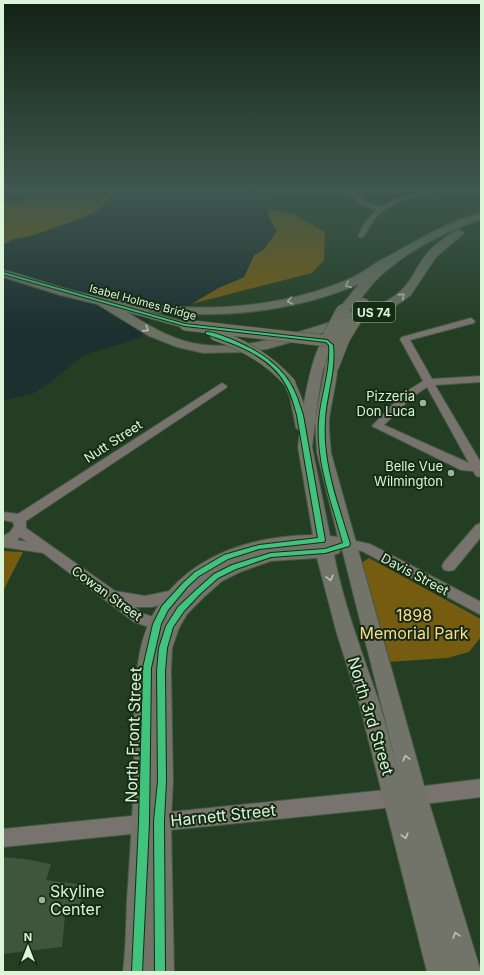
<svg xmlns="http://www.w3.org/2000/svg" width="484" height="975" viewBox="0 0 484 975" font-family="Inter,sans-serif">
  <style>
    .green { fill: #765c10 }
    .water { fill: #1c3030 }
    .building { fill: #3f553e }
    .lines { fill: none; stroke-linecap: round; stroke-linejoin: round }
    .minor-casing { stroke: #435942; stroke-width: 2 }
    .major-casing { stroke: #435942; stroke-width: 2 }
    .highway-casing { stroke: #435942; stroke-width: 2 }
    .minor { fill: #79736f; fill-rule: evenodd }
    .major { fill: #737469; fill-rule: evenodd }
    .highway { fill: #6c7163; fill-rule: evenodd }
    .major-bridge-casing { stroke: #435942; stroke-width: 12; stroke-linecap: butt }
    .highway-bridge-casing { stroke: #435942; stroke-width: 15; stroke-linecap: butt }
    .major-bridge { stroke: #737469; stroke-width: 11 }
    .highway-bridge { stroke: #6c7163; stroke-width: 14 }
    .cycleway-casing { stroke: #162b14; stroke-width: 2 }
    .cycleway { fill: #40c37c; fill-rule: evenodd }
    .oneway { stroke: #aec0a9 }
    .oneway2 { stroke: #b6c8b1 }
    .poi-dot { fill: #9ab599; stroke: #162b14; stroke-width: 1.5 }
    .labels { text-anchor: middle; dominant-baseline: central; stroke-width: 4; stroke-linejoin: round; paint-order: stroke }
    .far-street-label { font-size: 11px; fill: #daf5d8; stroke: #162b14 }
    .shield { fill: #162b14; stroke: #9fb89d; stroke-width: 1 }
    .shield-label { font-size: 12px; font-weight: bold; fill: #daf5d8 }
    .poi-label { font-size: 13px; fill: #daf5d8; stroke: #162b14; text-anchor: end }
    .street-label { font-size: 13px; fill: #daf5d8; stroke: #162b14 }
    .near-park-label { font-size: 16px; fill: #ffda95; stroke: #162b14 }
    .near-street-label { font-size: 16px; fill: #daf5d8; stroke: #162b14 }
    .near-poi-label { font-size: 16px; fill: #daf5d8; stroke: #162b14; text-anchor: start }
  </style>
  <rect width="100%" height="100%" fill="#233e23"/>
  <path class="green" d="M40 192H115L100 209 83 218 31 236 14 239 3 245V203C15 203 32 201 40 192Z
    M267 209 293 214 325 232 324 260 312 273 191 304 218 288 244 277 254 255 264 249 270 223Z
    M3 551 23 552 3 591Z
    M369 558 481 619V637L469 652 447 658 388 662 361 563Z"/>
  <path class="water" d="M115 192H268C265 207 268 219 277 231L264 249 254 255 244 277 218 288 190 305 150 319 142 336 137 339 83 355 51 382 34 393 3 401V245L14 239 31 236 83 218 100 209Z"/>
  <path class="building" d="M3 857 26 859 51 864 46 880 85 885 77 914 65 916 62 947 3 954Z"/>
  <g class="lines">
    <g class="minor-casing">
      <path id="minor" d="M349 192H355L363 201 380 207C397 197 416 192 435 192L401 201 382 211 375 218 364 236 361 238 358 236 364 224 376 210 359 203Z
        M471 318 475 321 474 323 410 340 432 379 481 376V382L435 385 481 463 480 477 476 476 473 471 461 470 372 426 404 393 423 381 400 339 402 337ZM427 387 469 463 384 425 411 398Z
        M222 383 227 386 226 388 26 521V528L115 591 145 596 174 590 179 592 181 596 179 600 152 607H135L144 614 169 622 171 626 169 630 164 632 134 622 43 553 3 547V536L10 532 14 526 13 522 3 520V512L18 514ZM20 537 27 542 17 540Z
        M481 523V537L454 570 449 571 444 570 442 566 444 562 476 525Z
        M347 539 370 544 481 602V615L362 551 342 547 340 544 342 541Z
        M481 779V797L416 805 410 802 407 796 410 790 416 787Z
        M395 789 401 792 404 798 401 804 395 807 3 847V829Z"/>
    </g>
    <g class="major-casing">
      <path id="major" d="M110 301 189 323 190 325 185 328 106 306 105 304Z
        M327 338C350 343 329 405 329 422 329 432 330 443 331 453L427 796 481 972H427L360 706 337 634 317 558 271 561 240 572 222 581 204 597 187 614 179 628 172 648 171 671 173 781 171 821 174 972H123C126 948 126 923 127 899 130 856 133 813 134 769 135 732 132 694 139 657 154 570 232 536 313 535L298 447 300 431 296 428 290 397 284 383 290 379 294 380 304 404C306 391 315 341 327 338ZM326 362 315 421 317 453 338 537 330 536 312 447 316 413 322 373ZM341 549H342L397 767C391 746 386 725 380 705 363 655 344 606 334 555L339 553Z"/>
    </g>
    <g class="highway-casing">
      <path id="highway" d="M481 213V219C442 233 406 251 376 280 368 288 352 313 343 315L337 311 359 284C284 316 200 320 120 308 140 320 161 334 184 341 230 354 280 338 324 324 349 316 375 310 396 295 410 285 415 269 425 256 433 245 445 238 455 231L459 230 464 233 436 257 410 296 389 310 313 336 267 349 245 352 203 353 177 347 149 336 97 304 60 295 3 277V270C31 277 59 288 87 294 171 314 269 314 349 279 362 274 371 265 383 259 416 242 444 222 481 213Z"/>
    </g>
    <use href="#minor" class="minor"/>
    <use href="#major" class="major"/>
    <use href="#highway" class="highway"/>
    <g class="major-bridge-casing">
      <path id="major-bridge" d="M185 325 327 341
        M215 335C245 345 269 359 290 383"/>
    </g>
    <g class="highway-bridge-casing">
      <path id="highway-bridge" d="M327 341 343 311
        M332 366 343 338 363 305"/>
    </g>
    <use href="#major-bridge" class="major-bridge"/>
    <use href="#highway-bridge" class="highway-bridge"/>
    <g class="cycleway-casing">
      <path id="cycleway" d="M3 272 185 324 327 340 333 345C336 372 326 395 325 421 322 463 338 504 350 544L349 546 325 553 271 557 236 569 218 578 200 594 184 611 173 627 167 648 165 671 166 781 164 821 165 972H155L154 821 158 781 157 671 159 648 166 626 178 607 196 590 214 574 232 565 271 553 325 549 343 543C332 503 316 462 319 421 321 395 331 371 329 345L326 342 185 326 3 274Z
        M206 332C215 332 225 337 233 340 261 352 286 368 297 397 299 403 301 409 303 415L325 540 324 542H322L259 549 228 559 199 576 187 587 168 610 161 624 151 668 149 823 142 972H132L139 823 143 668 153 624 162 606 183 583 195 572 224 555 259 545 318 538 297 415C294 404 291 393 285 383 269 355 235 344 206 334Z"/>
    </g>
    <use href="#cycleway" class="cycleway"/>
  </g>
  <defs><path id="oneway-chevron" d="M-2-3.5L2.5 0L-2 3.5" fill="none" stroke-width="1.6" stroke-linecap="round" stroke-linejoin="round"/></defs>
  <g class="oneway">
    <use href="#oneway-chevron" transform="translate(348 285) rotate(156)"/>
    <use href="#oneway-chevron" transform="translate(402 296) rotate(-40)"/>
    <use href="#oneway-chevron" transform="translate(290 301) rotate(168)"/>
    <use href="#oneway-chevron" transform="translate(146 329) rotate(33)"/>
  </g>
  <g class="oneway2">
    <use href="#oneway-chevron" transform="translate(330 578) rotate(76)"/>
    <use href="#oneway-chevron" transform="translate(406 758) rotate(-105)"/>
    <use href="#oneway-chevron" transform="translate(405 836) rotate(75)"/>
    <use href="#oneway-chevron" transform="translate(456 935) rotate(-106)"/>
  </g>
  <linearGradient id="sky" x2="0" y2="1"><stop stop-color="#132213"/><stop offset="0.58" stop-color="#3f5850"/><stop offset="1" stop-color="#3f5850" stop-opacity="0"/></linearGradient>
  <rect width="484" height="329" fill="url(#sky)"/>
  <g class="poi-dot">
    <circle cx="423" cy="403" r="4"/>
    <circle cx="451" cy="473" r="4"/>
    <circle cx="42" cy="900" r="4"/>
  </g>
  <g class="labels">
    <g class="far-street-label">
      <text transform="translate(143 302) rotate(15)">Isabel Holmes Bridge</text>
    </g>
    <rect class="shield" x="353" y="302" width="42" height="20" rx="3"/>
    <g class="shield-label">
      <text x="374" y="312">US 74</text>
    </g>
    <g class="poi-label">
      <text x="415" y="396">Pizzeria<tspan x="415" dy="15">Don Luca</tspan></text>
      <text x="443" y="466">Belle Vue<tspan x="443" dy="15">Wilmington</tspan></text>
    </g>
    <g class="street-label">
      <text transform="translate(113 441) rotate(-33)">Nutt Street</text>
      <text transform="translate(415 574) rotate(28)">Davis Street</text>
      <text transform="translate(107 593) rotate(36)">Cowan Street</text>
    </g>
    <g class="near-park-label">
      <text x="414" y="615">1898<tspan x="414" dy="18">Memorial Park</tspan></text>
    </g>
    <g class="near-street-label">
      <text transform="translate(371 716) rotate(73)">North 3rd Street</text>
      <text transform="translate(133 735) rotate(-88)">North Front Street</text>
      <text transform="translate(223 815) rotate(-6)">Harnett Street</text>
    </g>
    <g class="near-poi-label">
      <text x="50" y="891">Skyline<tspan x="50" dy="18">Center</tspan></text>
    </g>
  </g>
  <rect width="484" height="975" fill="none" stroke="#daf5d8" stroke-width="8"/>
  <g transform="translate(28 947)" stroke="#162b14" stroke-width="3" paint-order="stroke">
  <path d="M0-3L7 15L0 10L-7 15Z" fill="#daf5d8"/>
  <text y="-6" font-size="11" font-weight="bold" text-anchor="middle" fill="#daf5d8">N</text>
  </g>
</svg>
